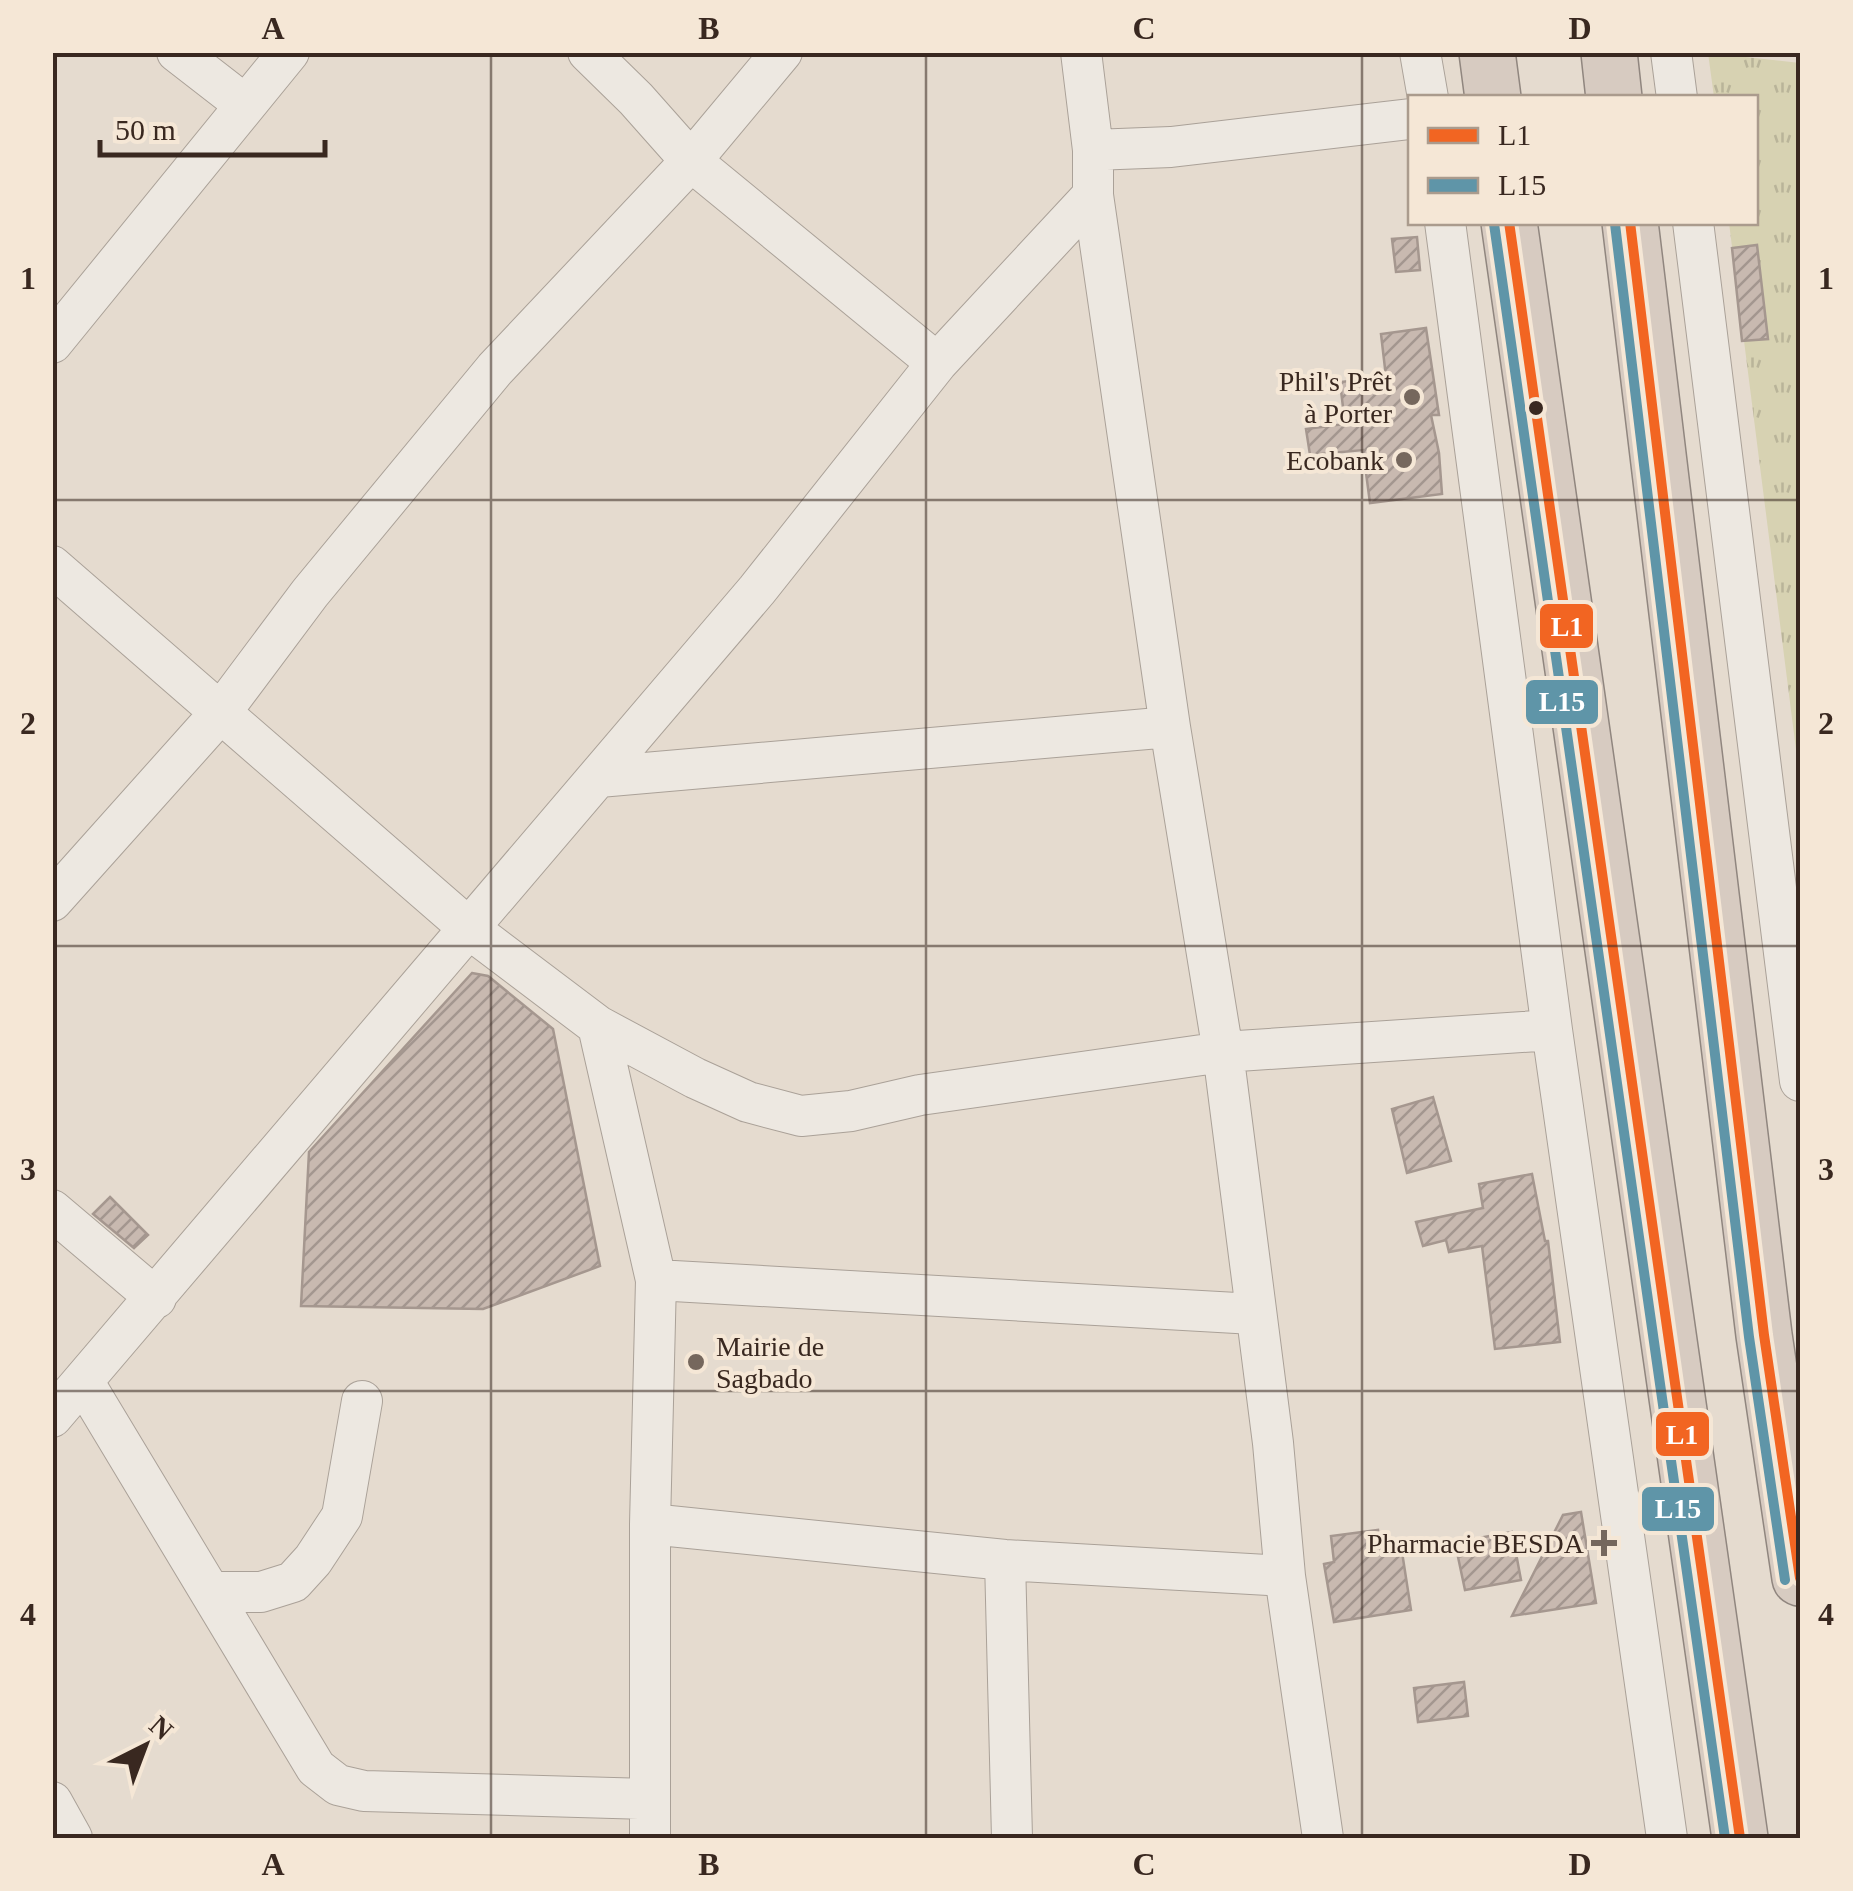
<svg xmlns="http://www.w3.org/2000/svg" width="1853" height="1891" viewBox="0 0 1853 1891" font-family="Georgia,serif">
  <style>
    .grass { fill: url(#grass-tufts) }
    .building { fill: url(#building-hatch); stroke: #a5978f; stroke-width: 2.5 }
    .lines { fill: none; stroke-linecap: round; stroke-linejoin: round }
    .minor-casing { stroke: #aaa198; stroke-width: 42 }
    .highway-casing { stroke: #90867f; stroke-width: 58 }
    .minor { stroke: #ede8e1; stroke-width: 40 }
    .highway { stroke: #d7cbc1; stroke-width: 55 }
    .bus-1-casing { stroke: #f5e7d6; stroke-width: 18 }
    .bus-2-casing { stroke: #f5e7d6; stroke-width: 18 }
    .bus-1 { stroke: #f26522; stroke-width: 10 }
    .bus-2 { stroke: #5f95a8; stroke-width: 10 }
    .grid { fill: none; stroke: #392820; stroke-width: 2.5; stroke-opacity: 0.55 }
    .poi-dot { fill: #75675d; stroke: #f5e7d6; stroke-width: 4 }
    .bus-dot { fill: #392820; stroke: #f5e7d6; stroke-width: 4 }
    .labels { text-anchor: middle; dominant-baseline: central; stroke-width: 8; stroke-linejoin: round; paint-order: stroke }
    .poi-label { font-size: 28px; fill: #392820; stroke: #f5e7d6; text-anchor: end }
    .line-badge { stroke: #f5e7d6; stroke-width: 4 }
    .badge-label { font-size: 28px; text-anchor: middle; font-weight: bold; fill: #fff }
    .neatline { fill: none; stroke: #392820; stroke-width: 4 }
    .grid-label { font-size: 32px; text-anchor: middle; font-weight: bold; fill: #392820 }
  </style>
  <defs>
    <pattern id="grass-tufts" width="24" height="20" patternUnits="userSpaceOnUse" patternTransform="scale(2.5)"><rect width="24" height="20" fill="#d7d2b2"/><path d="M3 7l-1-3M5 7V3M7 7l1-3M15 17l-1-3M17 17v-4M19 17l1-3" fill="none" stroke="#b9b499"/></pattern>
    <pattern id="building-hatch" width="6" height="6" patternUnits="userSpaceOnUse" patternTransform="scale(2.5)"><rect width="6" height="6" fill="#c8b9b0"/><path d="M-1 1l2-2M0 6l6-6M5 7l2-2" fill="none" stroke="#a3968f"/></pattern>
  </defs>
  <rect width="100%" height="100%" fill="#e5dbcf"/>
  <path class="grass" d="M1708 53 1800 63V781L1729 223 1756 222V98L1714 97Z"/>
  <path class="building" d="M1417 237 1420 270 1396 272 1392 239Z
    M1757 245 1768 339 1742 341 1732 248Z
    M1426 328 1439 415H1431L1439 453 1442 494 1370 503 1363 450 1310 455 1306 429 1345 424 1340 382 1386 377 1381 334Z
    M472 973 488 976 553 1029 600 1266 483 1309 301 1306 309 1152Z
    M1433 1097 1451 1161 1407 1173 1392 1109Z
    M1532 1174 1545 1241H1548L1560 1342 1495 1349 1482 1246 1449 1252 1446 1240 1423 1246 1416 1222 1483 1208 1479 1184Z
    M110 1197 148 1235 134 1248 93 1214Z
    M1581 1512 1596 1603 1512 1616 1563 1515Z
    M1378 1530 1381 1555 1402 1552 1411 1610 1334 1622 1324 1564 1334 1562 1331 1536Z
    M1512 1532 1521 1580 1465 1590 1458 1557 1465 1555 1462 1541Z
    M1464 1682 1468 1716 1418 1722 1414 1688Z"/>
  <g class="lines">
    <g class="minor-casing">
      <path id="minor" d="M177 52 244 104
        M588 52 636 99 691 161 937 363
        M1081 52 1093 150V195L1170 727 1223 1052 1273 1443 1285 1576 1323 1838
        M1420 52 1428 98
        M1671 52 1677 98
        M1093 150 1171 147 1410 119
        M1445 222 1552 1030 1667 1838
        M1693 222 1800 1081
        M52 343 289 52
        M52 566 471 930 598 1026 695 1078 748 1102 801 1116 851 1111 920 1095 1223 1052 1552 1030
        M599 777 1170 727
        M52 901 221 712 310 593 495 369 691 161 782 52
        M598 1026 656 1280 650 1524V1838
        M52 1210 156 1298
        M656 1280 1254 1314
        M83 1381 316 1768 338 1785 364 1791 648 1799
        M52 1417 757 590 937 363 1093 195
        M650 1524 1005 1560 1285 1576
        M1005 1560 1012 1838
        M210 1592H261L293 1582 313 1560 342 1516 362 1401
        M52 1802 72 1838"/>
    </g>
    <g class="highway-casing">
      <path id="highway" d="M1487 52 1493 98
        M1609 52 1614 98
        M1509 222 1740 1838
        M1630 222 1764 1335 1800 1578"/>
    </g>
    <use href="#minor" class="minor"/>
    <use href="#highway" class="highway"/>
    <g class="bus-1-casing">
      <path id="bus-1" d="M1509 222 1740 1838
        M1630 222 1764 1335 1800 1578"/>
    </g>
    <g class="bus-2-casing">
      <path id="bus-2" d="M1494 224 1725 1838
        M1615 224 1749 1337 1785 1580"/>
    </g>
    <use href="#bus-1" class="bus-1"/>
    <use href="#bus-2" class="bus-2"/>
  </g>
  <path class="grid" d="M491 52V1838M926 52V1838M1362 52V1838M52 500H1800M52 946H1800M52 1391H1800"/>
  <g class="poi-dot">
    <circle cx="1412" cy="397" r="10"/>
    <circle cx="1404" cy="460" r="10"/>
    <circle cx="696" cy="1362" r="10"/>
    <path d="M1599 1528h10v10h10v10h-10v10h-10v-10h-10v-10h10z"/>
  </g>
  <circle class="bus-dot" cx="1536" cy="408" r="9"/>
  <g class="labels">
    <g class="poi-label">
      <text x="1392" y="381">Phil's Prêt<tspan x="1392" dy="32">à Porter</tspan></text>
      <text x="1384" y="460">Ecobank</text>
      <text x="716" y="1346" text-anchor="start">Mairie de<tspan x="716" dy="32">Sagbado</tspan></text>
      <text x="1584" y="1543">Pharmacie BESDA</text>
    </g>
  </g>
  <g class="line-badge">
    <rect x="1538" y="602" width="57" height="48" rx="10" fill="#f26522"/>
    <rect x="1524" y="678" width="76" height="48" rx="10" fill="#5f95a8"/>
    <rect x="1654" y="1410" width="57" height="48" rx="10" fill="#f26522"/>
    <rect x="1640" y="1485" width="76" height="48" rx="10" fill="#5f95a8"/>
  </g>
  <g class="badge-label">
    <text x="1567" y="636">L1</text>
    <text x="1562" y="711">L15</text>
    <text x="1682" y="1444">L1</text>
    <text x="1678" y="1518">L15</text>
  </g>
  <rect width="1853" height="1891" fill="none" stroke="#f5e7d6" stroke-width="110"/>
  <rect x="1408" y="95" width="350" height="130" fill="#f5e7d6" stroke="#aa9b8d" stroke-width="2.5"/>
  <rect x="1428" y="128" width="50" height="15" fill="#f26522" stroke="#aa9b8d" stroke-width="2.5"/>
  <text x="1498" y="145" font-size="30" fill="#392820">L1</text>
  <rect x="1428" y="178" width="50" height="15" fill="#5f95a8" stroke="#aa9b8d" stroke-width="2.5"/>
  <text x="1498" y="195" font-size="30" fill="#392820">L15</text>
  <g transform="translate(145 1746) rotate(42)" stroke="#f5e7d6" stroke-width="8" paint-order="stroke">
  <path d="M0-8L18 38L0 25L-18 38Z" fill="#392820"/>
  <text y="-15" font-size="28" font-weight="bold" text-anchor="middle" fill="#392820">N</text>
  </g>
  <path d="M100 140v15h225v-15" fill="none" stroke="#392820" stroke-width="5"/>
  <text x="115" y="140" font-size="30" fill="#392820" stroke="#f5e7d6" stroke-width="8" paint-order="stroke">50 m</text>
  <rect x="55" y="55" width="1743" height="1781" class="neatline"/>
  <g class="grid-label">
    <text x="273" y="39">A</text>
    <text x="709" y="39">B</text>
    <text x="1144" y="39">C</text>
    <text x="1580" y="39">D</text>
    <text x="28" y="289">1</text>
    <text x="1826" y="289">1</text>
    <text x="28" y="734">2</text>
    <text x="1826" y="734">2</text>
    <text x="28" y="1180">3</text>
    <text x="1826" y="1180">3</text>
    <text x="28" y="1625">4</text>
    <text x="1826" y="1625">4</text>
    <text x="273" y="1875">A</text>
    <text x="709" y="1875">B</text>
    <text x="1144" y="1875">C</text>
    <text x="1580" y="1875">D</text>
  </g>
</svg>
